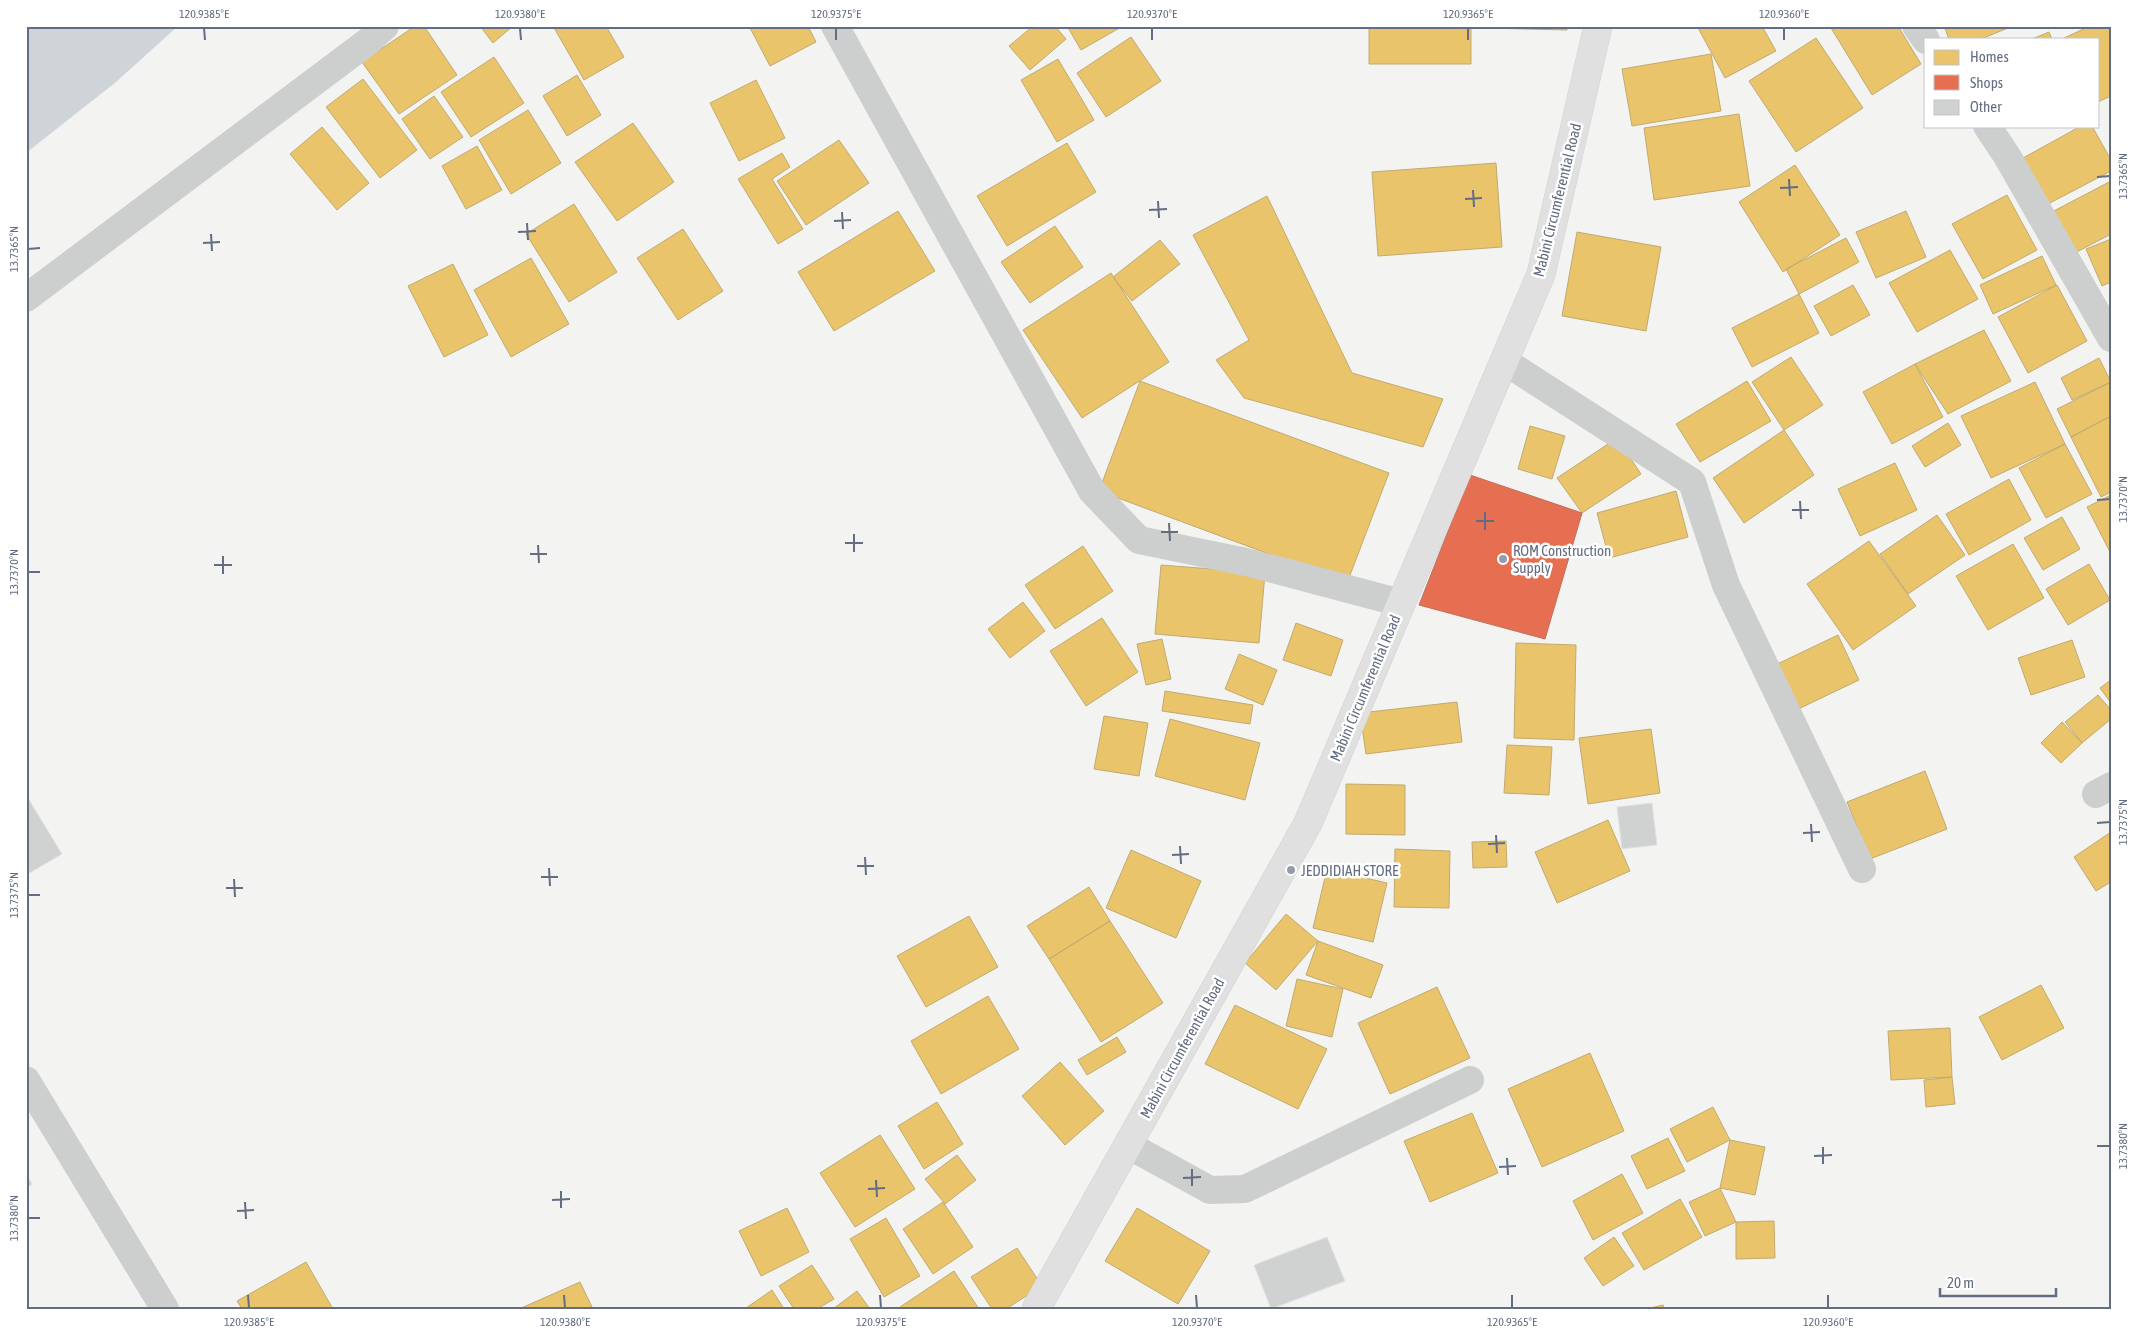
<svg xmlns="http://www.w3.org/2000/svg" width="2137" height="1335" viewBox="0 0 2137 1335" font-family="'Asap Condensed',sans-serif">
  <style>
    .water { fill: #cfd4d8 }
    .homes { fill: #e9c46a; stroke: #c1aa71 }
    .shops { fill: #e76f51; stroke: #bf6e60 }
    .building { fill: #d0d1d1; stroke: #e2e3e1 }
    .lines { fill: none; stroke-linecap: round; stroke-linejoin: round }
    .secondary-casing { stroke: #cfd0d0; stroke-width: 29 }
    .street { stroke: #cdcece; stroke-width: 28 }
    .secondary { stroke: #e0e0e1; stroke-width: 28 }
    .ticks { fill: none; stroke: #636d82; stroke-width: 2 }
    .poi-dot { fill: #959ca9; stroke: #fff; stroke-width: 2 }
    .labels { text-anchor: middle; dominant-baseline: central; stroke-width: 5; stroke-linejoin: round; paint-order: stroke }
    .street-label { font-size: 15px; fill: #636d82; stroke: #fff }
    .poi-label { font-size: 15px; fill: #636d82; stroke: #fff; text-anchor: start }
    .neatline { fill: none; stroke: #636d82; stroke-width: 2 }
    .ticks-label { font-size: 12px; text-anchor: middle; fill: #636d82 }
  </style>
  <rect width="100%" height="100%" fill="#f3f4f1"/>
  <path class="water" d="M26 26H178L116 82 26 153Z"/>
  <path class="homes" d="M415 26H424L457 75 399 114 362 62Z
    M480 26H513L493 43Z
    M553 26H606L624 57 584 80Z
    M749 26H808L816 42 770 66Z
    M1033 26H1055L1066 39 1030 70 1009 46Z
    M1067 26H1123L1081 50Z
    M1369 26H1471V64H1369Z
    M1484 26H1567V30L1484 28Z
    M1697 26H1762L1776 51 1725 78Z
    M1834 26H1898L1921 64 1872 95 1831 28Z
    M1944 26H2013L1981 39H1949Z
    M2090 26H2111V96L2098 102V39H2062Z
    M2049 32 2052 39H2032Z
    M1131 37 1161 81 1106 117 1077 73Z
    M1816 38 1863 108 1796 152 1749 81Z
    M1711 54 1721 111 1632 126 1622 69Z
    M494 57 524 103 471 137 441 92Z
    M1058 59 1094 120 1057 142 1021 80Z
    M577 75 601 115 567 136 543 96Z
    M363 79 417 150 380 178 326 107Z
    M756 80 785 138 739 161 710 103Z
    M434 96 463 137 430 159 402 119Z
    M528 110 561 163 511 194 479 140Z
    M1739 114 1750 186 1654 200 1644 128Z
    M633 123 674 182 617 221 575 162Z
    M2081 126H2092L2111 160V171L2048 204 2023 158Z
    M322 127 369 183 337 210 290 154Z
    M839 140 869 183 806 225 777 181Z
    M1067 143 1096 192 1007 246 977 196Z
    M477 146 502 190 466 209 442 166Z
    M782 153 790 167 772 179 803 229 778 244 738 179Z
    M1496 163 1502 247 1378 256 1372 172Z
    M1795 165 1840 235 1783 272 1739 202Z
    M2111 181V234L2073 254 2050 213Z
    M2007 195 2037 250 1983 279 1952 224Z
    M1267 196 1352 373 1443 399 1423 447 1244 398 1216 360 1249 340 1193 235Z
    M574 204 617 272 569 302 526 234Z
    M898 211 935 271 834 331 798 272Z
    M1906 211 1926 257 1876 278 1856 232Z
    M1055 226 1083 267 1030 303 1001 262Z
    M683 229 723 291 678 320 637 258Z
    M1577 232 1661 247 1646 331 1562 316Z
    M1846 238 1859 262 1799 294 1786 269Z
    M2111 239V282L2102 286 2086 249Z
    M1160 240 1180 264 1132 301 1113 277Z
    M1950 250 1978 299 1917 332 1889 283Z
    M2042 256 2056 285 1993 314 1980 285Z
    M531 258 569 324 511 357 474 290Z
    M453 264 488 335 444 357 408 286Z
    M1111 273 1169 362 1082 418 1023 330Z
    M1853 285 1870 315 1831 336 1814 306Z
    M2057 285 2087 341 2028 373 1998 317Z
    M1799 294 1819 333 1752 367 1732 328Z
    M1984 330 2011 381 1948 414 1915 364Z
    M1791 357 1823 405 1784 430 1752 382Z
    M2099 358 2111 382 2072 400 2061 378Z
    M1915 364 1943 417 1892 444 1863 392Z
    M1140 381 1389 473 1347 583 1099 491Z
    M1747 381 1771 421 1700 462 1676 424Z
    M2035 382 2065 444 1991 478 1961 416Z
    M2111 382V416L2071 437 2057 409Z
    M2111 416V492L2101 497 2071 437Z
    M1948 423 1961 445 1925 467 1912 446Z
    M1530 426 1565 436 1552 479 1518 469Z
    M1784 430 1814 475 1744 523 1713 478Z
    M1617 438 1641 474 1582 513 1557 478Z
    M2065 444 2092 494 2046 518 2019 468Z
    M1895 463 1917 510 1860 536 1838 489Z
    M2009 479 2031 520 1969 555 1946 514Z
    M1676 491 1688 537 1609 558 1597 513Z
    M2111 495V554L2087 507Z
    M1937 515 1965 555 1908 594 1880 554Z
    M2062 517 2080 549 2043 570 2024 538Z
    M1869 541 1916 606 1853 650 1807 584Z
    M2013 544 2044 598 1988 630 1956 576Z
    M1083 546 1113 591 1055 629 1025 585Z
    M2089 564 2110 600 2068 625 2046 589Z
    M1161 565 1265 573 1259 643 1155 634Z
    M1023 602 1045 631 1010 658 988 629Z
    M1102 618 1138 672 1086 706 1050 651Z
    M1296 623 1343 640 1331 676 1283 660Z
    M1838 635 1859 680 1792 712 1771 667Z
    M1162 639 1171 679 1146 685 1137 644Z
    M2072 640 2085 677 2031 695 2018 658Z
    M1516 643 1576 645 1574 740 1514 738Z
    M1239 654 1277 670 1263 705 1225 689Z
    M2111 680V703L2100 688Z
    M1165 691 1253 705 1250 724 1162 711Z
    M2098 695 2111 710V719L2082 743 2065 722Z
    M1457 702 1462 742 1366 754 1360 713Z
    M1104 716 1148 723 1139 776 1094 769Z
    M1170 719 1260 743 1245 800 1155 776Z
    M2062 722 2082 743 2061 763 2041 743Z
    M1651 729 1660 793 1588 804 1579 738Z
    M1507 745 1552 747 1549 795 1504 793Z
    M1925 771 1947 829 1870 859 1847 802Z
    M1346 784 1405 785V835L1346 834Z
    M1608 820 1630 871 1557 903 1535 852Z
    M2111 832V882L2096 891 2074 857Z
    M1506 841 1507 867 1473 868 1472 842Z
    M1395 849 1450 851 1449 908 1394 907Z
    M1131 850 1201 881 1176 938 1106 908Z
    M1327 869 1387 883 1373 942 1313 928Z
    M1089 887 1110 921 1049 959 1027 926Z
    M1286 914 1318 941 1276 990 1245 963Z
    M969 916 998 967 926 1007 897 956Z
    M1110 921 1163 1003 1101 1042 1049 959Z
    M1318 941 1383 965 1371 998 1306 975Z
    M1297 979 1343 989 1332 1037 1286 1026Z
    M2041 985 2064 1028 2002 1060 1979 1017Z
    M1437 987 1470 1058 1390 1094 1358 1023Z
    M988 996 1019 1049 941 1094 911 1041Z
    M1235 1005 1327 1049 1298 1109 1205 1064Z
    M1950 1028 1952 1077 1891 1080 1888 1031Z
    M1117 1037 1126 1052 1087 1075 1078 1060Z
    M1590 1053 1624 1131 1542 1167 1508 1089Z
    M1060 1062 1104 1111 1065 1145 1022 1096Z
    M1952 1077 1955 1104 1926 1107 1924 1080Z
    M937 1102 963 1144 924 1169 898 1126Z
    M1713 1107 1730 1140 1687 1162 1670 1129Z
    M1472 1113 1498 1173 1430 1202 1404 1141Z
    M880 1135 915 1189 855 1227 820 1173Z
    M1668 1138 1685 1171 1647 1189 1631 1156Z
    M1730 1140 1765 1147 1755 1195 1720 1188Z
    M957 1155 976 1180 945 1204 925 1179Z
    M1622 1174 1643 1213 1593 1240 1573 1201Z
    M1720 1188 1736 1222 1705 1236 1689 1202Z
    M1680 1199 1702 1237 1644 1270 1622 1233Z
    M943 1202 973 1247 933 1274 903 1229Z
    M787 1208 809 1252 761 1276 739 1231Z
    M1137 1208 1210 1251 1178 1304 1105 1261Z
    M886 1218 920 1276 884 1297 850 1239Z
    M1774 1221 1775 1258 1736 1259V1222Z
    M1614 1237 1634 1266 1603 1286 1584 1258Z
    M1017 1248 1042 1286 1006 1309H992L971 1277Z
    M306 1262 333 1309H242L237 1301Z
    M812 1265 834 1299 817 1309H794L779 1286Z
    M954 1271 979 1309H901L900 1307Z
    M580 1282 593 1309H519Z
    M772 1290 784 1309H747L746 1308Z
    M857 1291 870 1309H833Z
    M1663 1305 1664 1309H1646Z"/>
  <path class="shops" d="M1470 475 1582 513 1545 639 1419 605Z"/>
  <path class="building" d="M26 795 62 854 26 875Z
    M1652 803 1657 845 1622 849 1617 807Z
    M26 1174 32 1184 26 1188Z
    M1327 1237 1345 1281 1271 1309 1254 1265Z"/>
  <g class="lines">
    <g class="secondary-casing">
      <path id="secondary" d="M1036 1309 1308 823 1541 274 1598 26"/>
    </g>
    <path class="street" d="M835 26 1092 491 1139 540 1246 562 1401 603
      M1916 26 1926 40
      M1987 126 2007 156 2111 338
      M26 298 370 40 385 26
      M1504 361 1692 482 1726 585 1862 869
      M2096 794 2111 786
      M26 1080 165 1309
      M1128 1145 1210 1190 1245 1189 1470 1080"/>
    <use href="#secondary" class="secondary"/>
  </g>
  <path class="ticks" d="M204 28 205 40M520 28 521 40M836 28V40M1152 28V40M1468 28V40M1784 28V40M2097 177 2110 176M1789 179 1790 196M1780 188 1798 187M1473 190 1474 207M1465 199 1482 198M1158 201 1159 218M1149 210 1167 209M842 212 843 229M834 221 851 220M527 223 528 240M518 232 536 231M211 234 212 251M203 243 220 242M28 249 40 248M2097 500 2110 499M1800 501 1801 519M1792 510H1809M1485 512V530M1476 521H1494M1169 523 1170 541M1161 532H1178M854 534V552M845 543H863M538 545 539 563M530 554H547M223 556V574M214 565H232M28 572H40M2097 823 2110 822M1811 824 1812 842M1803 833 1820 832M1496 835 1497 853M1488 844 1505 843M1180 846 1181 864M1172 855 1189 854M865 857 866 875M857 866H874M549 868 550 886M541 877H558M234 879 235 897M226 888H243M28 895H40M2097 1146H2110M1823 1147V1164M1814 1156 1832 1155M1507 1158 1508 1175M1499 1167 1516 1166M1192 1169V1186M1183 1178 1201 1177M876 1180 877 1197M868 1189 885 1188M561 1191V1208M552 1200 570 1199M245 1202 246 1219M237 1211 254 1210M28 1218H40M248 1295 249 1308M564 1295 565 1308M880 1295 881 1308M1196 1295 1197 1308M1512 1295V1308M1828 1295V1308"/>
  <g class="poi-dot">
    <circle cx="1503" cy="559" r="5"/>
    <circle cx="1291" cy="870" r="5"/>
  </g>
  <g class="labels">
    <g class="street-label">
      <text transform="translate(1557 200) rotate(-76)">Mabini Circumferential Road</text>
      <text transform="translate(1365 688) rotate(-67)">Mabini Circumferential Road</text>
      <text transform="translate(1182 1048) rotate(-61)">Mabini Circumferential Road</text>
    </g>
    <g class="poi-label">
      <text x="1513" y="550">ROM Construction<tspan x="1513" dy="17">Supply</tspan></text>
      <text x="1301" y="870">JEDDIDIAH STORE</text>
    </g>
  </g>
  <rect width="2137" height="1335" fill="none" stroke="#ffffff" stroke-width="55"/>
  <rect x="1924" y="38" width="175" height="90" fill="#ffffff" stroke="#c1c5cd"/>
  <rect x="1934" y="50" width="25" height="15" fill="#e9c46a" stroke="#c1c5cd"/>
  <text x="1970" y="62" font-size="15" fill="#636d82">Homes</text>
  <rect x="1934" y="75" width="25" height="15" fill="#e76f51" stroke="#c1c5cd"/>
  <text x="1970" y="88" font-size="15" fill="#636d82">Shops</text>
  <rect x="1934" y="100" width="25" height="15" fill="#d0d1d1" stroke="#c1c5cd"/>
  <text x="1970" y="112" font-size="15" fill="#636d82">Other</text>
  <path d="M1940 1288v8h116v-8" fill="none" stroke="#636d82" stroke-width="2.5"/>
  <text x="1947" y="1288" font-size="15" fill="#636d82" stroke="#ffffff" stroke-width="4" paint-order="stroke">20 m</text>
  <rect x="28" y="28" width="2082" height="1280" class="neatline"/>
  <g class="ticks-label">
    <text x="204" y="18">120.9385°E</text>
    <text x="520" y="18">120.9380°E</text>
    <text x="836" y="18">120.9375°E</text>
    <text x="1152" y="18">120.9370°E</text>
    <text x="1468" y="18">120.9365°E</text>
    <text x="1784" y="18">120.9360°E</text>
    <text transform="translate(2123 176) rotate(-90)" y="4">13.7365°N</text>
    <text transform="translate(14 249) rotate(-90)" y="4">13.7365°N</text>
    <text transform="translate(2123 499) rotate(-90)" y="4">13.7370°N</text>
    <text transform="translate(14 572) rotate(-90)" y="4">13.7370°N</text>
    <text transform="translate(2123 822) rotate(-90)" y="4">13.7375°N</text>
    <text transform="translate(14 895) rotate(-90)" y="4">13.7375°N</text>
    <text transform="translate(2123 1146) rotate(-90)" y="4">13.7380°N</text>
    <text transform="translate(14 1218) rotate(-90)" y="4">13.7380°N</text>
    <text x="249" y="1326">120.9385°E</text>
    <text x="565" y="1326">120.9380°E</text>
    <text x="881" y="1326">120.9375°E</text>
    <text x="1197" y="1326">120.9370°E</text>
    <text x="1512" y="1326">120.9365°E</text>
    <text x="1828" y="1326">120.9360°E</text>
  </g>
</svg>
